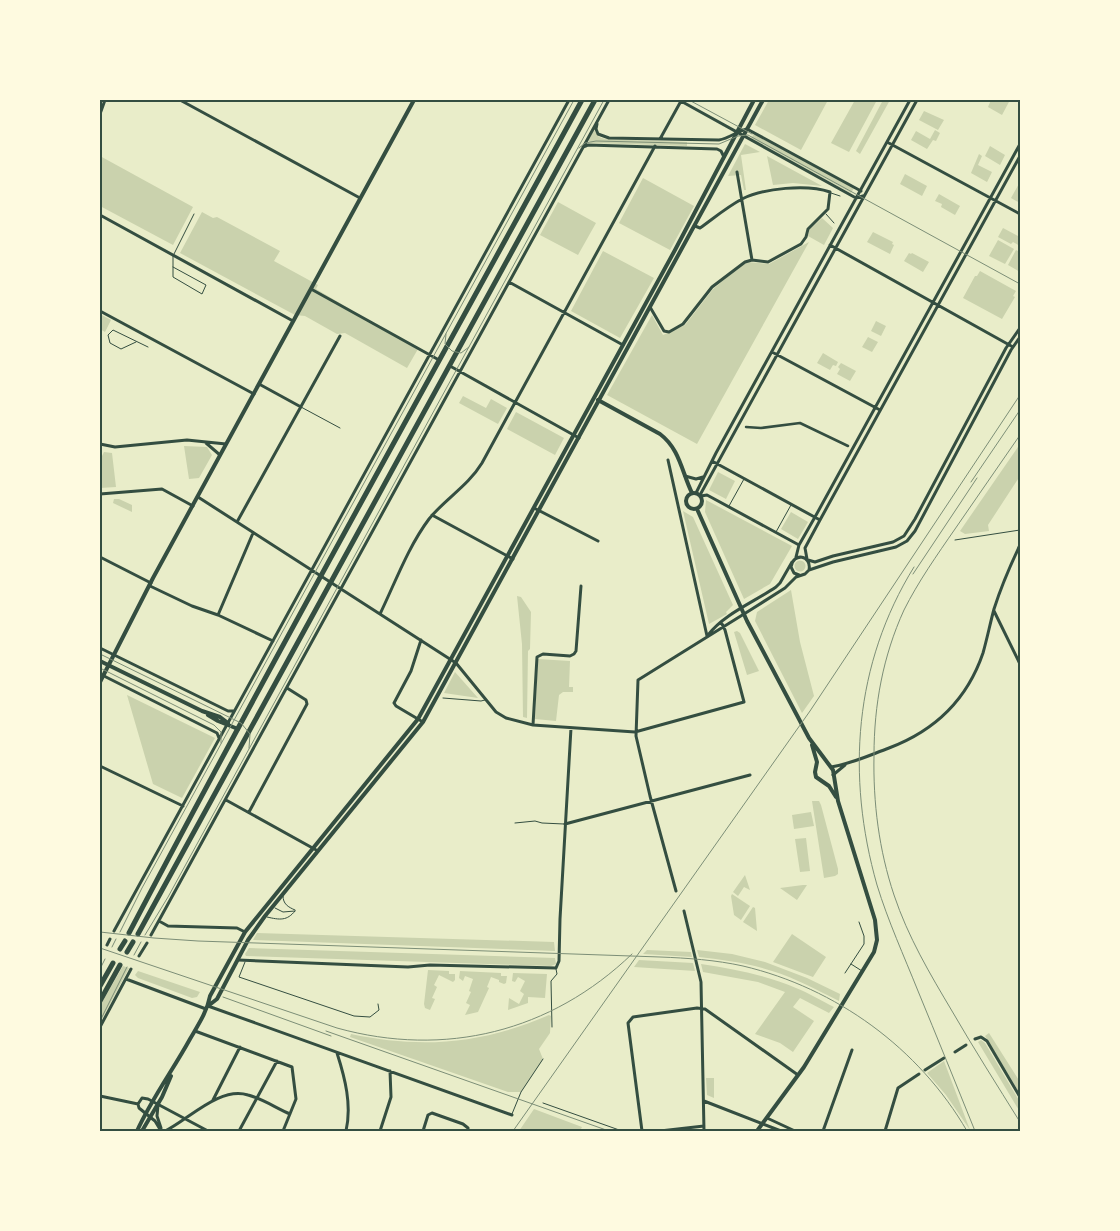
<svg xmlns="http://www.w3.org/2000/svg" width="1120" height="1231" viewBox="0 0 1120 1231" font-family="Commissioner,sans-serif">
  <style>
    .green { fill: #cad2ad }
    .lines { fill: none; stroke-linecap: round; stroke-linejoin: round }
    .service { stroke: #344e41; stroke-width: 1 }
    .pedestrian { stroke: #344e41; stroke-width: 2.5 }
    .minor { stroke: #344e41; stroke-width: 3 }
    .tertiary { stroke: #344e41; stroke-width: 4 }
    .primary { stroke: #344e41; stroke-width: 5 }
    .tram { stroke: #7c8e77; stroke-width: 1 }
    .rail { stroke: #7c8e77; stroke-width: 1 }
    .neatline { fill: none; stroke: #344e41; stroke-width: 2 }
  </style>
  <rect width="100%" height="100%" fill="#e9edc9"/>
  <path class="green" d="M769 100H828L801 150 755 125Z
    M855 100H877L849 152 831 143Z
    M883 100H890L860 154 856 151Z
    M991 100H1010L1002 115 988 107Z
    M924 111 944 120 938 130 919 120Z
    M594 130 599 137 605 139 687 142V146L591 143 588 140Z
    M935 130 940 133 936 141 933 140 927 149 911 140 916 131 930 139Z
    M754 134 854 188 851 193 751 138Z
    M745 144 760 152 741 155 746 190H744L741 175 728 176Z
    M990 146 1005 155 1000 165 985 156Z
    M979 154 982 156 978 165 992 172 987 182 971 173Z
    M100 156 193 207 173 245 100 206Z
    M767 156 822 186 793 183 773 185Z
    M905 174 927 186 922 196 900 184Z
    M643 178 694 206 670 250 619 223Z
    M1020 182V203L1011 198Z
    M939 194 960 206 955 215 941 207 942 204 935 201Z
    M558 202 596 223 578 255 540 235Z
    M202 212 213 218 217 217 280 251 274 261 318 285 316 289 350 309 355 314 418 349 407 368 345 333 337 334 305 316 295 315 180 253Z
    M822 218 833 228 824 245 808 236 809 230Z
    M1003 228 1020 237V246L1013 242 1011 244 998 237Z
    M873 232 893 242 892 244 894 245 890 254 867 242Z
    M998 240 1014 249 1005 264 989 256Z
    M809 242 697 444 607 395 652 315 663 335 685 325 713 289 743 264 748 262 769 264Z
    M1016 250 1020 252V272L1008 265Z
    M603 251 654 278 620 338 571 311Z
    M909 253 911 254 912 253 929 262 923 272 904 261Z
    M980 271 1016 291 1013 296 1015 297 1002 319 963 298 975 276H977Z
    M100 314 111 320 105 332 100 329Z
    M876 321 886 326 881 336 871 331Z
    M868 337 878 342 872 352 862 347Z
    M823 353 838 362 836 366 833 365 830 370 817 363Z
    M841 363 856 371 850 381 837 374 840 369 838 367Z
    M463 396 486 408 491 399 507 408 498 424 459 403Z
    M516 412 564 438 555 455 507 429Z
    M1020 444V476L988 525 989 531 965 534 960 531Z
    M184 446 207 447 212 455 199 478 189 479Z
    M104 452 112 453 116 487 100 488V460Z
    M718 472 735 481 726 499 709 490Z
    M114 499H119L132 505V512L113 503Z
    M706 500 792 546 770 584 744 599 705 512Z
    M683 511 693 517 733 605 726 612 727 614 709 624Z
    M791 512 808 522 798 539 781 529Z
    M794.5 566a5.5 5.5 0 1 1 11 0a5.5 5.5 0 1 1-11 0Z
    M791 590 800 642 814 696 802 713 755 621 757 612Z
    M517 596 521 597 531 612 530 649 528 651 527 718 523 717 522 644Z
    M737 631 740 633 759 671 747 675 734 632Z
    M538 659 570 661 569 687H573V692H563L559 695 556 721 535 719Z
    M455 672 478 698 444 693Z
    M127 695 215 738 182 798 153 784Z
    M812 801H819L821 805 838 869V874L835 876 824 878Z
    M811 812 814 826 794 829 792 815Z
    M806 838 810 871 800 872 795 839Z
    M745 875 750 890 744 887 738 896 733 892Z
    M803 885H807L797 900 780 888Z
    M732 894 750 906 741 920 734 915 731 896Z
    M753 907 755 908 757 931 743 922Z
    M257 933 554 942 555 951 253 940Z
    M792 934 826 957 813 977 773 962Z
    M249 948 555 958 556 964 551 966 246 956 245 954Z
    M647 950 691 952 692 957 643 954Z
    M697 950 732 954 765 962 807 978 840 994 839 1001C817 990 795 978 772 971 748 963 724 960 699 957Z
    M639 960 693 963 695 971 634 967Z
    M701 964C734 969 765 975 796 988 809 993 822 1001 834 1007L829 1013 800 998 793 1007 814 1021 793 1052 780 1043 755 1034 785 992 758 982 703 972Z
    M123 966 129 968 100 1023V1006Z
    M428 970 449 971V974H455V980L453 982 439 975 434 985 437 987 432 998 435 999 430 1010 425 1008 424 1004Z
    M138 971 200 992 197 997 192 998 138 978 135 975Z
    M460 971 501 973V976H507L506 983 504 984 499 982V980L491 977 487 987 489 988 478 1012 465 1015 470 1005 466 1003 471 992 469 991 473 979 465 976 463 981 459 978Z
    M513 973 547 974 545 998 528 997V1003L508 1010 509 998 519 1004 524 994 520 991 525 981 518 977 515 982 512 981Z
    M549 1015 551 1016 550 1033 539 1049 543 1059 521 1092H508L350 1037 351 1034C422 1049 482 1044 549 1015Z
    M989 1033 1020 1082V1094L985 1036Z
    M981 1040 985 1043 1020 1102V1112L978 1042Z
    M944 1061 970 1130 946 1095 927 1073Z
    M706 1078H714V1098L707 1095Z
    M534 1109 582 1127 580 1131H519Z"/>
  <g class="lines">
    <path class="service" d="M831 193 840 196
      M826 214 834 223
      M173 267 206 285 202 294 173 277V256L194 214
      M136 342 121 349 110 343 108 335 113 330 148 347
      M301 407 340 428
      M729 506 744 479
      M776 532 791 505
      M955 540 1020 530
      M443 698 481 701 485 700
      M515 823 535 821 542 823 564 824
      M283 896C283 904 288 907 295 910
      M275 908 283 912 295 911
      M267 917C280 920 287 921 295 911
      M245 962 239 977 354 1016 370 1017 379 1010 378 1004
      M851 964 862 971
      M845 973 864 944V936L859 922
      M552 1027 551 981 557 974 556 969
      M543 1103 622 1131
      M512 1114 521 1092 543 1059"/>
    <path class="pedestrian" d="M746 427 761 428 800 423 848 446"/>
    <path class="minor" d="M180 100 360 198
      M679 100 856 198 863 196
      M100 114 105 100
      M597 124 596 129 598 134 609 138 719 140C730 138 737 131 747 129L861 191
      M660 139 681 101
      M887 142 1020 214
      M583 147 588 145 717 149 721 151 724 157
      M737 172 752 260
      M100 215 293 321
      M830 245 1013 347
      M509 282 623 345
      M311 289 439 360
      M650 307 664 331 669 332 683 324 712 287 745 262 752 260 768 262 801 244 806 237 808 229 828 209 830 192C807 184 764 188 742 199 727 207 714 218 700 228L695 226
      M100 311 254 394
      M772 352 880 410
      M450 366 579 438
      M259 384 301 407
      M206 443 220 455
      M100 444 115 447 187 440 226 444
      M668 460 707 636
      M712 461 820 520
      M685 476 696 479 703 477
      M696 493 716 453 910 100
      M100 494 162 489 193 506
      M700 495 917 100
      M701 496 707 495 799 545
      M198 497 456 663 496 712 506 718 533 725 635 732 744 702 725 630 721 622
      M534 508 598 541
      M432 515 513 559
      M237 522 340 336
      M100 557 151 583
      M796 557 799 545 815 517 1020 144
      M807 559 805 548 820 520 1020 156
      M808 560 815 562 833 556 893 542 904 536 915 519 1006 348 1020 328
      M799 575 794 573 791 567C793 552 812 555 809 570
      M150 586 192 606 218 615 273 641
      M994 611 1020 664
      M380 614C395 583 408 547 429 519 445 499 468 486 482 463L655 146
      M218 615 253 533
      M708 635C724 614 754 602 776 587L780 583 792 562
      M421 640 411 671 394 703 396 706 423 722
      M100 648 228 711H234
      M100 674 217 733 219 738
      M533 725 537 657 543 654 570 656 574 654 576 651 581 586
      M100 766 183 806
      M831 767C851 764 870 755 889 748 934 731 967 700 983 653 987 639 990 624 994 609 1001 587 1010 566 1020 545
      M833 775 845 765
      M226 800 318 851
      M249 812 307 704 306 700 287 688
      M565 824 750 775
      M676 891 650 796 636 736 638 680 752 609 785 588 796 577 805 574 809 570 833 562 896 547 907 541 915 531 1011 350 1020 337
      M684 911 701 982 704 1131
      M159 921 168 926 237 928 245 932
      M114 931 569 100
      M151 935 609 100
      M107 945 110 939
      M139 956 147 943
      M238 960 408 967 430 965 556 968 559 961 560 919 571 728
      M126 979 206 1009
      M208 1006 512 1115
      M100 1027 131 969
      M195 1031 292 1067 296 1099 283 1131
      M975 1039 981 1037 987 1041 1020 1097
      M955 1052 966 1045
      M337 1053C345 1078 352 1105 346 1131
      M925 1070 944 1058
      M100 1096 138 1104
      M213 1100 240 1047
      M704 1101 781 1131
      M138 1104 142 1098 148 1099 208 1131
      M138 1104 139 1108 155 1121 161 1131
      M158 1105 157 1116 161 1128
      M767 1118 795 1131
      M165 1131C189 1119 220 1086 248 1095 263 1099 276 1108 290 1114
      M239 1131 277 1061
      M380 1131 391 1097 390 1071
      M423 1131 428 1115 432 1113 463 1124 468 1128V1131
      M642 1131 628 1023 633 1017 697 1008 705 1009 798 1075
      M660 1131 704 1126
      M823 1131 852 1050
      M885 1131 898 1088 919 1074"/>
    <path class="tertiary" d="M598 400 660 434C680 449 682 473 692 493
      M686 501a8 8 0 1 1 16 0a8 8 0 1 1-16 0Z
      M697 509 747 621 809 738 833 770 838 801 875 920 877 940 874 952 804 1067 757 1131
      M100 661 202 711 220 717 228 723
      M100 682 153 578 414 100
      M208 715 218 721 238 729
      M812 745 817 762 815 772 816 777 829 786 836 797
      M208 1006 217 999 248 940 265 916 423 722 763 100
      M137 1131C152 1098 173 1070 190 1039 198 1025 207 1012 210 996L245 932 418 719 675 250 754 100
      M142 1131 162 1097 171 1076"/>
    <path class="primary" d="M129 933C276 653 431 377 582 100
      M138 934 595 100
      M120 949 125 941
      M127 952 133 942
      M100 986 113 963
      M100 1001 120 965"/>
    <path class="tram" d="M689 100 752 134
      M579 148 585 143 596 141 719 144 738 136 748 135 1020 284
      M446 334 445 344 452 351 461 353 469 347
      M100 654 241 723 250 734 249 748
      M100 668 214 725 221 732V743
      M120 932 142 888 574 100
      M145 935 168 897 604 100
      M112 947 116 939
      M134 955 141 942
      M100 969 105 959
      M100 1021 127 967"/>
    <path class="rail" d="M1020 435C998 466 977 498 955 529 937 555 918 582 904 610 883 656 874 705 874 755 873 803 879 850 894 895 908 937 930 974 952 1011 974 1049 997 1085 1020 1122
      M971 482 1020 410
      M914 567C854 664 846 776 877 885 888 921 904 956 918 991 937 1037 956 1084 975 1131
      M913 574 977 478
      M100 932 154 938 198 941 660 957C687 958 716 960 743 966 836 988 919 1048 967 1131
      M100 948 337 1028C445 1058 551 1032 632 954
      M223 997 331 1036
      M326 1031 609 1131
      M513 1131 810 711 1020 395"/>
  </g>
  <rect width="1120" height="1231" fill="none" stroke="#fefae0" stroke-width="202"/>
  <rect x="101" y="101" width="918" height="1029" class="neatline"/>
</svg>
